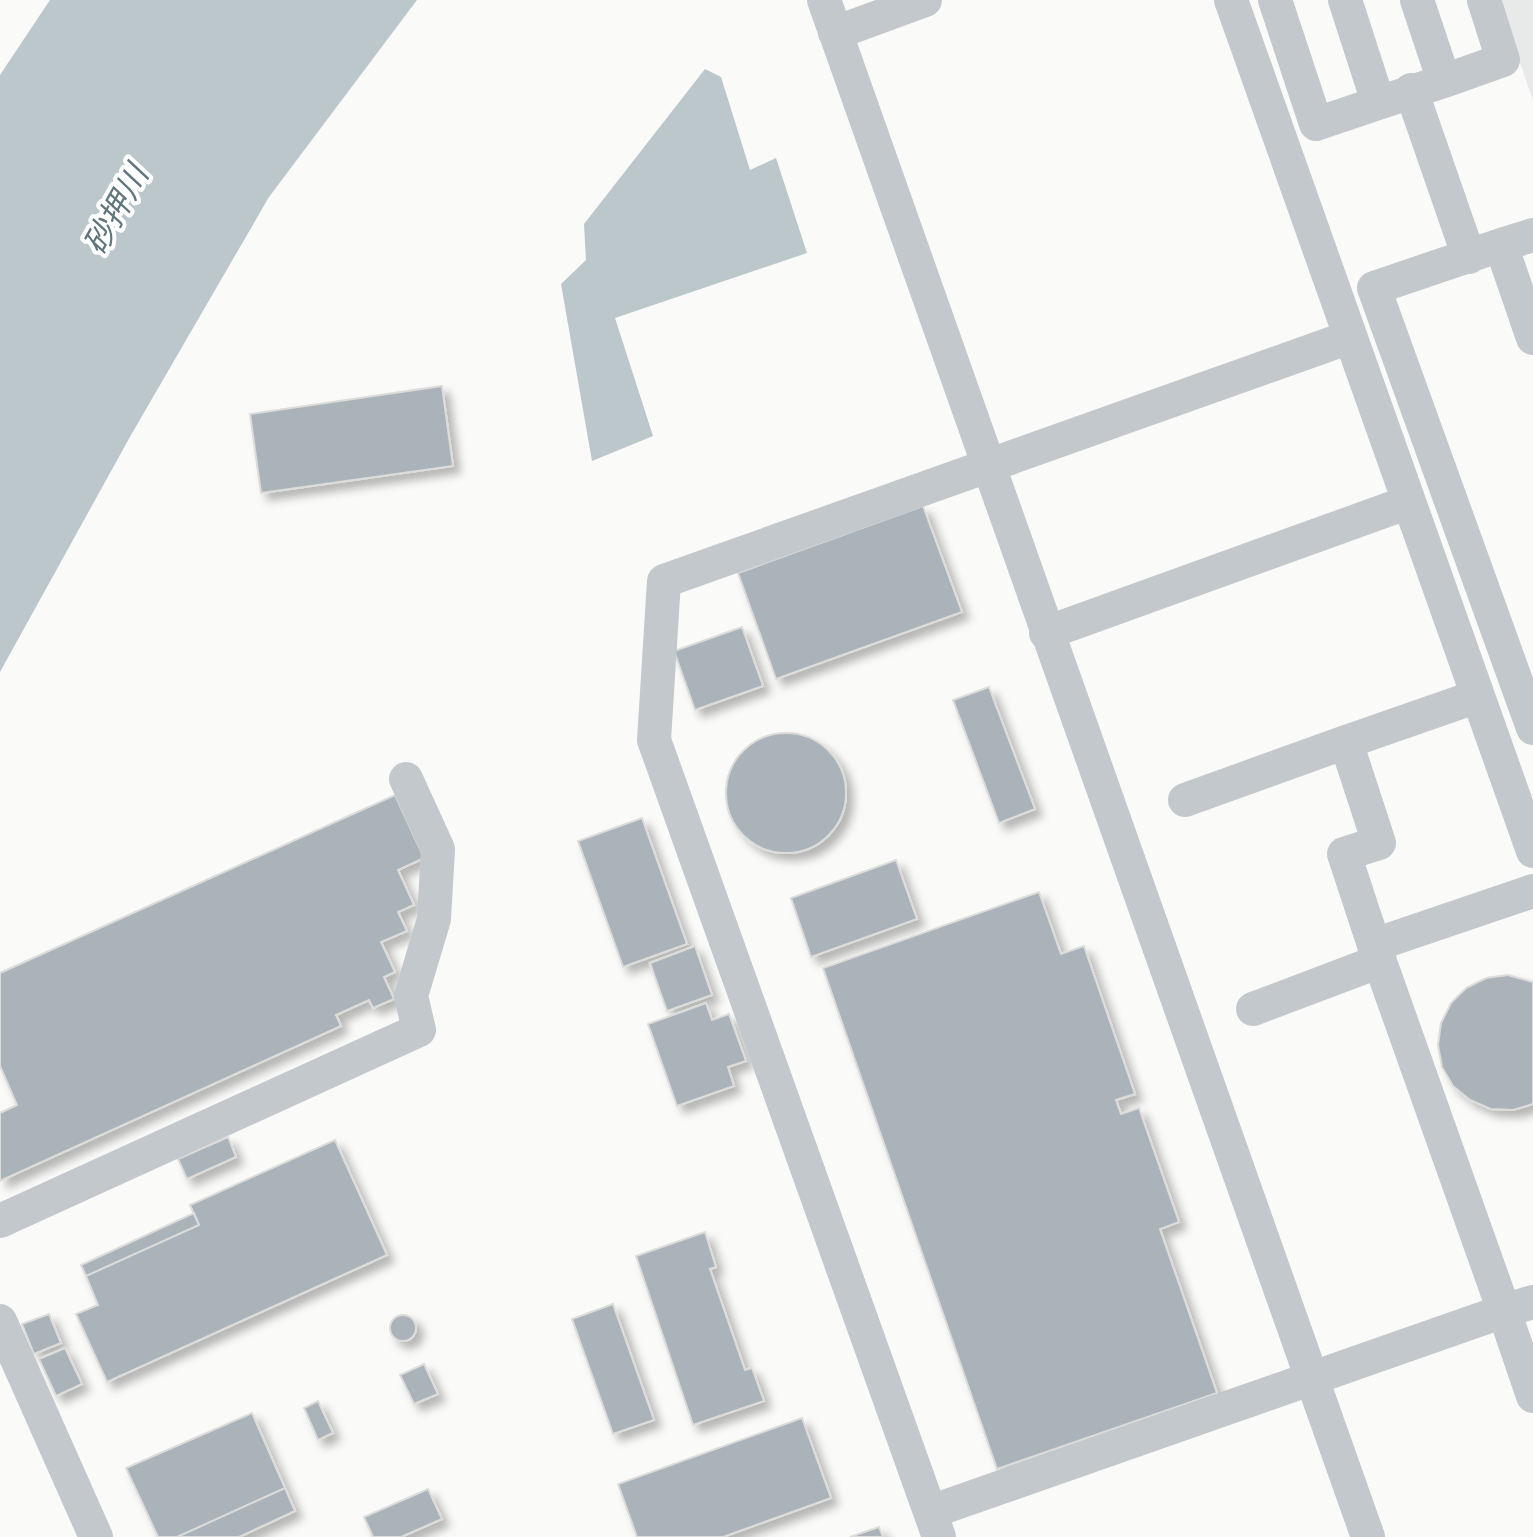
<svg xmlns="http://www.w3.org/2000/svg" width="1533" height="1537" viewBox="0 0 1533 1537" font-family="'Space Grotesk','Noto Sans JP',sans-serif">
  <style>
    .built { fill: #e8e9e9 }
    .water { fill: #bbc7cb }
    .building { fill: #aab3b9; stroke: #dcdcda; stroke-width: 2; filter: url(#shadow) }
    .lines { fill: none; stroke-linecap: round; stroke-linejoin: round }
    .minor { stroke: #c3c8cc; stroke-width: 34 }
    .labels { text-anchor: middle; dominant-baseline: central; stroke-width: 8; stroke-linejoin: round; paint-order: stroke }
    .water-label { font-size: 32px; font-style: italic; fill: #60757c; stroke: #fff }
  </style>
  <defs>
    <filter id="shadow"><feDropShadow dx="7" dy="7" stdDeviation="4" flood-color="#0004"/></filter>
  </defs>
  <rect width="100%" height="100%" fill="#fafaf8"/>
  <path class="built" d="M1499 0H1533V101Z"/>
  <path class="water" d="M50 0H417L269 197 131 435 0 672V75Z
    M705 69 721 77 750 170 776 158 807 253 615 318 653 436 592 461 561 284 586 260 584 224Z"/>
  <path class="building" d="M442 386 453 466 261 493 250 414Z
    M923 506 962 612 776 679 738 573Z
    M742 627 763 686 695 710 674 651Z
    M989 687 1035 809 999 823 953 700Z
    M726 793a60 60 0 1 1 120 0a60 60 0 1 1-120 0Z
    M395 795 424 858 398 870 414 905 398 912 407 931 381 942 395 972 384 977 394 999 373 1008 369 1000 336 1015 341 1026 0 1181V1113L17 1105 0 1066V973Z
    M642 818 687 944 623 967 578 841Z
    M896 860 917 919 811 957 791 898Z
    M1039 892 1061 954 1084 946 1135 1094 1116 1100 1121 1114 1139 1108 1179 1222 1160 1229 1217 1393 997 1469 823 968Z
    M695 946 712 995 667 1011 650 963Z
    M1508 975 1533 982V1104L1513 1110 1491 1109 1470 1100 1453 1086 1442 1067 1438 1045 1441 1023 1451 1003 1466 988 1486 978Z
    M706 1003 712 1020 729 1014 746 1061 728 1067 734 1086 677 1106 648 1024Z
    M228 1137 236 1157 187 1179 178 1159Z
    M335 1140 387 1255 107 1382 76 1314 98 1305 86 1276 199 1225 190 1205Z
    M194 1213 199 1225 86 1276 81 1265Z
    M705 1232 716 1267 710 1269 745 1370 752 1368 764 1401 693 1425 636 1256Z
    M613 1304 654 1420 613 1434 572 1319Z
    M49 1314 61 1343 34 1354 22 1324Z
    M390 1328a13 13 0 1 1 26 0a13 13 0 1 1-26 0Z
    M65 1348 82 1384 56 1396 39 1359Z
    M424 1364 438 1394 414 1404 400 1375Z
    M318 1401 333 1433 318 1440 304 1408Z
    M252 1413 285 1488 177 1537H158L126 1468Z
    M802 1418 831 1498 723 1537H637L618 1484Z
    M285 1488 295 1511 239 1537H177Z
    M428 1489 442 1519 401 1537H373L364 1517Z
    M879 1527 883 1537H850Z"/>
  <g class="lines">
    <path class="minor" d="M824 0 1368 1537
      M1231 0 1533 851
      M1275 0 1316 124 1444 81 1417 0
      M1345 0 1378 102
      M835 33 925 0
      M1444 81 1503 60 1484 0
      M1411 90 1469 257
      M1501 245 1533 235
      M1533 338 1501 245 1374 288 1533 728
      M1046 633 1409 502
      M1185 800 1346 742
      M1374 945 1344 854 1379 843 1346 742 1478 696
      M1253 1009 1380 961
      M0 1221 419 1030 411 996 434 919 438 849 406 779
      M1533 1302 1504 1311 1533 1396
      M0 1321 96 1537
      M930 1512 1504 1311 1374 945 1533 891
      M939 1537 654 740 664 581 1350 337"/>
  </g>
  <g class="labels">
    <g class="water-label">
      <text transform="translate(116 210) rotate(-61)">砂押川</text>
    </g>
  </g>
</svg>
